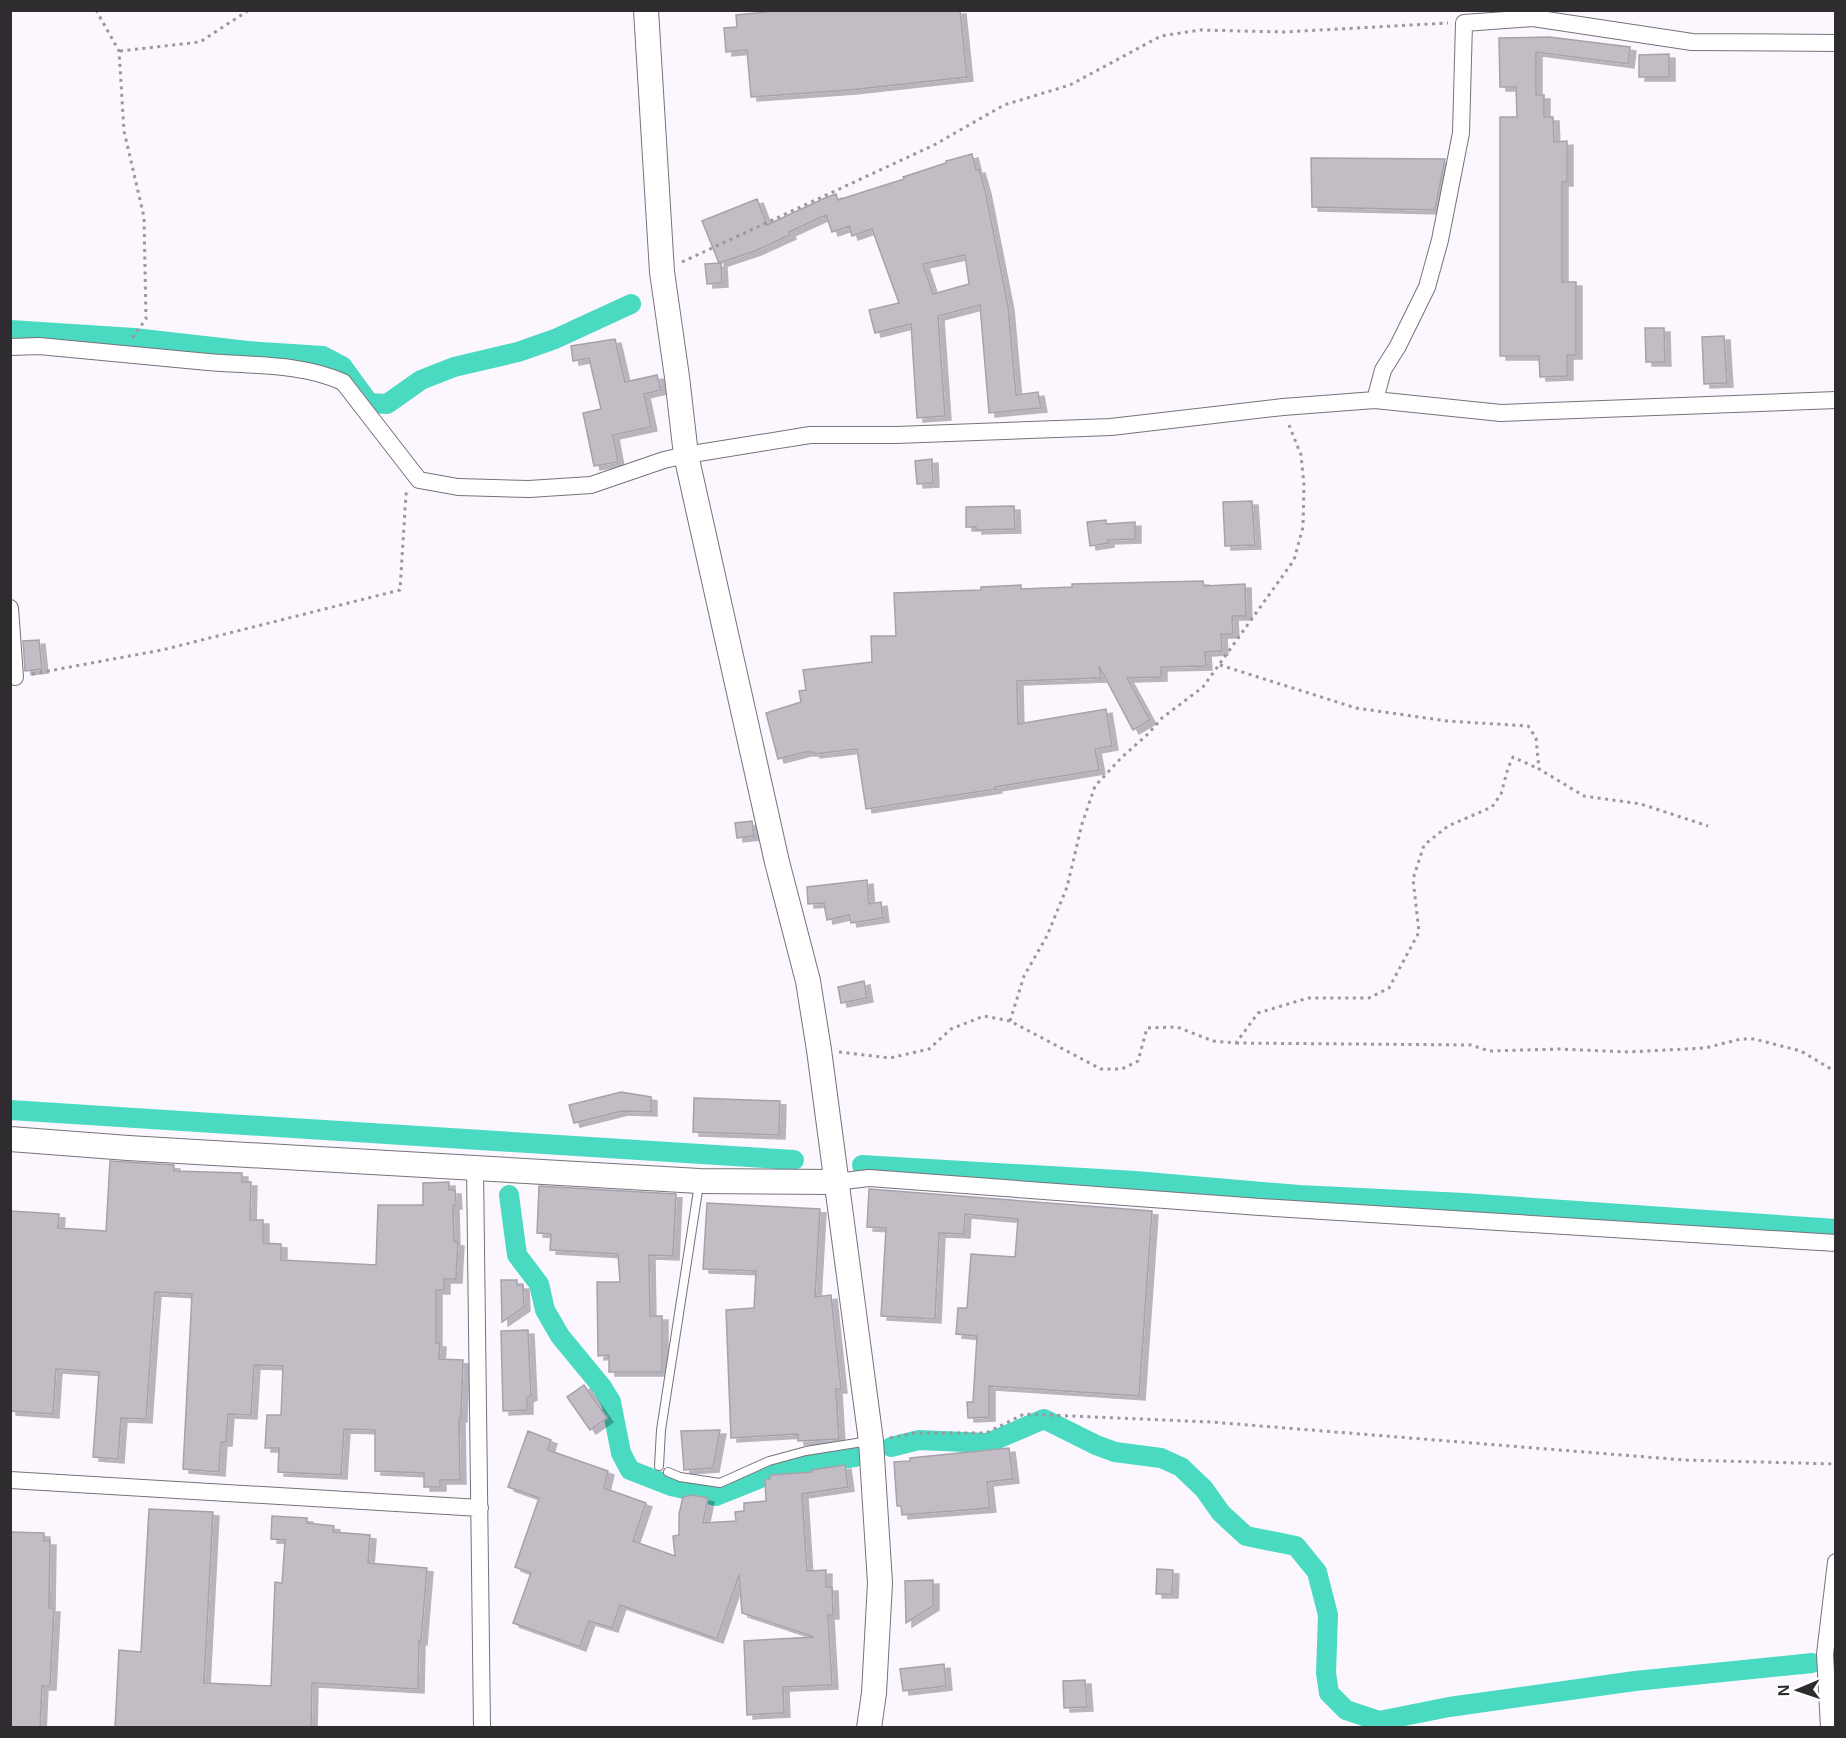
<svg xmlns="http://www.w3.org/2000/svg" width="1846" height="1738" viewBox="0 0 1846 1738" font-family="Helvetica,sans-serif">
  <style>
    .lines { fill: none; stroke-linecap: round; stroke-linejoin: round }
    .canal { stroke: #4adac2; stroke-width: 20 }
    .building { fill: #c2bdc5; stroke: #a7a2aa; stroke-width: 1.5; fill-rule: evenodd; filter: url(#shadow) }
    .lane-casing { stroke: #77727a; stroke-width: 10 }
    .street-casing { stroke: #77727a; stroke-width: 18 }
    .secondary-casing { stroke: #77727a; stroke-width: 26 }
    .path { stroke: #9b979d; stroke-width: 3; stroke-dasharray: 3 4.5; stroke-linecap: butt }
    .lane { stroke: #fff; stroke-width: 8 }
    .street { stroke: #fff; stroke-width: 16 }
    .secondary { stroke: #fff; stroke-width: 24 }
  </style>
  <defs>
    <filter id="shadow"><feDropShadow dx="6" dy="4" stdDeviation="0" flood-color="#0004"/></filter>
  </defs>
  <rect width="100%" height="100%" fill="#fcf6ff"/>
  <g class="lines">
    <path class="canal" d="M10 330 134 338 248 351 323 356 342 366 369 403 387 404 421 380 454 367 518 352 555 339 631 304
      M10 1110 794 1160
      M862 1165 1135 1181 1299 1195 1464 1203 1836 1229
      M509 1195 517 1255 539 1284 545 1310 560 1336 602 1387 611 1402 621 1453 630 1470 671 1486 716 1496 756 1480 780 1468 855 1457
      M891 1447 919 1440 988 1443 1044 1419 1096 1445 1115 1452 1161 1458 1181 1467 1204 1489 1221 1513 1246 1536 1296 1546 1317 1572 1328 1615 1326 1673 1329 1693 1346 1710 1379 1721 1449 1707 1635 1681 1812 1663"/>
  </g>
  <path class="building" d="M785 10H960L967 77 850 90 751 97 747 50 726 52 724 28 737 27 736 15Z
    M1549 37 1630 47 1628 64 1536 52V95H1544V117H1553L1554 142 1567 141V182H1562V282H1576V355H1567V376L1540 377 1539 356H1500V117H1517L1516 87H1500L1499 38Z
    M1669 54V77H1639V55Z
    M972 154 976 170 979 169 985 190 1008 306 1016 395 1038 392 1041 408 989 413 980 305 938 316 945 416 917 418 911 324 875 333 869 310 899 303 872 229 852 236 849 226 832 232 826 215 789 232 790 235 755 251 719 263 702 221 757 199 767 225 825 198 836 194 838 200 904 179 903 177 946 163V161ZM965 255 969 284 933 294 923 264Z
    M1311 158 1445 159 1435 210 1312 207Z
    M721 263 722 283 707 284 705 264Z
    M1645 328H1664L1665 362H1646Z
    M1724 336 1727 383 1704 384 1702 337Z
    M615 339 625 382 657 375 661 390 644 394 651 427 613 435 618 462 594 466 583 413 601 409 589 358 573 361 571 346Z
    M932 459 933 483 917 484 915 461Z
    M1252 501 1255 545 1225 546 1223 502Z
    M1014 506 1015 529 976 530V527H966V507Z
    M1106 520V524L1135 522V539L1108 540V543L1090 546 1087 522Z
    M1203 581 1204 586 1245 584 1246 616H1232L1233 634H1221L1222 651 1205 652 1206 666 1161 667V677L1127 678 1150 720 1133 730 1099 666 1101 678 1017 681 1018 724 1106 709 1112 746 1095 749 1099 770 995 787 996 789 866 809 857 749 814 754 813 752H805L778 759 766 713 801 702 799 691 806 690 803 670 872 662 871 636H896L894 593 981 590V587L1021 585V589L1072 587V584Z
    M39 640 42 669 25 671 23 641Z
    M752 821 754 836 737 838 735 823Z
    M867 880 869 904 881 902 883 918 851 923 849 915 827 920 824 903 808 904 807 887Z
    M864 981 867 998 841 1003 838 987Z
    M621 1092 651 1097V1112L622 1111 574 1123 569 1105Z
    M694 1098 780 1101 779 1135 693 1132Z
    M110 1161 174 1165V1171L242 1173V1182H251L250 1220H263V1243L281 1244V1260L376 1265 378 1205H423V1183L449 1182V1190H455L456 1205H453L454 1242H458L457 1259 456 1279H444V1290H436V1343H440L439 1359 463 1360 461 1418H459L460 1480H440V1487H424V1473L375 1471V1430L344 1429 341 1475 278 1472 279 1448H265L267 1415H281L283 1366 254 1365 251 1415 228 1414 226 1442H221L219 1472 183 1469 192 1294 155 1292 146 1419 121 1418 118 1459 93 1457 99 1372 56 1369 53 1414 10 1411V1211L59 1214 58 1228 106 1231Z
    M539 1186 676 1194 673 1256 649 1255 650 1316H662V1372H609V1355L598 1356 597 1282H620L618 1254 550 1250 551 1234 537 1233Z
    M869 1189 1152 1211 1139 1396 989 1386V1417L968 1418 967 1402H973L977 1336 956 1334 958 1308H967L971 1254 1015 1257 1018 1219 965 1214 964 1234 939 1233 935 1319 881 1316 886 1228 867 1227Z
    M707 1203 820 1209 815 1297 831 1295 841 1389H836L839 1439 798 1441V1434L731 1438 726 1310 754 1308 756 1271 703 1269Z
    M501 1280H517V1285H523L524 1307 502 1322Z
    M528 1330 531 1396 527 1398V1410L503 1411 501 1331Z
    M584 1385 607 1418 590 1430 567 1397Z
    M720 1430 713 1468 684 1470 681 1431Z
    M528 1431 551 1440 548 1450 608 1471 604 1488 646 1503 633 1541 675 1556 673 1536 679 1535V1514L683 1497 692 1495 708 1498 703 1523 736 1521 735 1512 744 1511V1503L766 1501 765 1480 770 1479V1475L812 1472V1470L845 1465 848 1487 802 1494 807 1571 826 1570V1587H832L833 1615H828L832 1685 783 1687 784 1713 747 1715 744 1641 814 1637 742 1613 739 1575 717 1639 620 1605 612 1628 589 1621 580 1647 513 1623 531 1573 515 1567 539 1498 508 1487Z
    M1009 1448 1013 1479 987 1482 990 1508 902 1515 901 1506H897L894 1462 910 1461V1458Z
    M149 1509 213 1512 204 1683 271 1686 275 1582 282 1583 285 1540 271 1539 272 1516 307 1518V1523L334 1526 333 1532 370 1535 368 1563 427 1568 421 1641H419L418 1689 312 1683 311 1728H115L119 1650 141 1652Z
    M10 1532 44 1533V1541H50L49 1608H54L50 1686H42L40 1728H10Z
    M1157 1569 1173 1570 1172 1594H1156Z
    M933 1580V1606L906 1623 905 1581Z
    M944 1664 946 1686 903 1691 900 1669Z
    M1085 1680 1087 1707 1064 1708 1063 1681Z"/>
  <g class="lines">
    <g class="lane-casing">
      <path id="lane" d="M659 1466 661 1430 699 1184
        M668 1472 680 1477 720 1483 769 1461 806 1451 869 1441"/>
    </g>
    <g class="street-casing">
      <path id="street" d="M10 347 39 346C95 351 152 357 208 362 252 366 301 363 343 382L419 480 458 487 529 489 591 485 664 460 686 455 810 435H896L1111 427 1283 407 1375 400 1501 413 1836 400
        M1375 400 1383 370 1398 346 1427 287 1440 240 1461 133 1464 23 1533 18 1692 42 1836 43
        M10 608 15 677
        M475 1168 482 1728
        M835 1182 869 1178 1260 1207 1836 1243
        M10 1480 480 1508
        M1829 1728 1825 1654 1836 1562"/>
    </g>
    <g class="secondary-casing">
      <path id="secondary" d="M646 10 662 272 677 377 686 455 777 862 808 981 819 1050 871 1441 880 1583 874 1693 869 1728
        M10 1139 128 1148 699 1181 835 1182"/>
    </g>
    <path class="path" d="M96 10 119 51 124 131 144 217 146 319 132 338
      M120 51 200 42 249 10
      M682 262 934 145 1004 105 1070 85 1161 36 1200 30 1284 32 1448 23
      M1220 665 1356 708 1447 721 1528 726 1536 738 1539 769 1584 796 1641 804 1708 826
      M32 674 162 650 400 590 406 494 408 492
      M1010 1021 1024 976 1047 936 1067 887 1082 824 1095 786 1121 758 1148 734 1162 718 1203 687 1294 560 1303 527 1304 485 1301 455 1289 425
      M1236 1043 1471 1045 1489 1051 1559 1049 1628 1052 1705 1048 1741 1039H1754L1801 1051 1836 1072
      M839 1052 890 1058 929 1049 951 1029 984 1016 1010 1021 1101 1069H1122L1138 1061 1147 1028 1177 1027 1213 1041 1236 1043 1258 1013 1308 998H1369L1389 988 1419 932 1413 879 1424 845 1448 826 1492 807 1501 794 1508 768 1513 757 1539 769
      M890 1438 914 1433H986L1024 1414 1211 1422 1684 1460 1836 1464"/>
    <use href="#lane" class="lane"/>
    <use href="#street" class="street"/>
    <use href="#secondary" class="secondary"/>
  </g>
  <rect width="1846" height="1738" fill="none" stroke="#2e2c2f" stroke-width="24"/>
  <g transform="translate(1798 1690) rotate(268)" stroke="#ffffff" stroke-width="4.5" paint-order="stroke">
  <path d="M0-4.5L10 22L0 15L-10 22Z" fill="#2e2c2f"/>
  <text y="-9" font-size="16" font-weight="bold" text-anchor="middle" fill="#2e2c2f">N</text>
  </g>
</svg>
